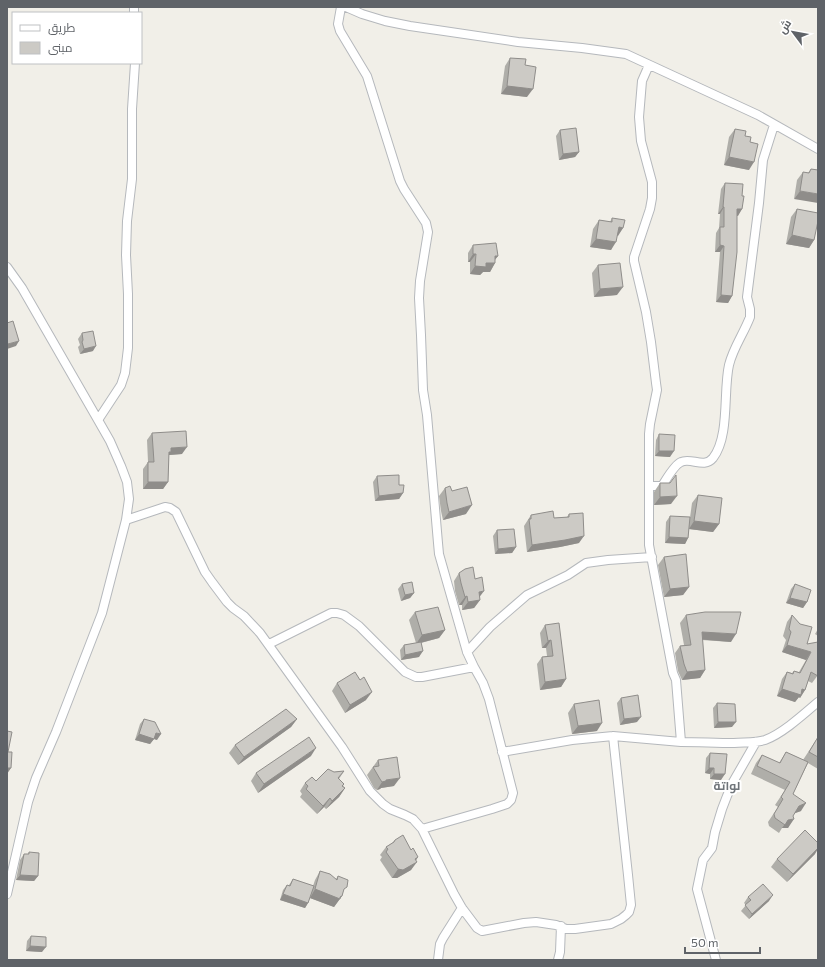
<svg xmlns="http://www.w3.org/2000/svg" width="825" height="967" viewBox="0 0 825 967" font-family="Commissioner,Cairo,sans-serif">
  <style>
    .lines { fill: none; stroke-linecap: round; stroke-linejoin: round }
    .minor-casing { stroke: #b5b8bc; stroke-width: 10 }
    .minor { stroke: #fff; stroke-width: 8 }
    .wall { fill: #afaea9 }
    .shaded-wall { fill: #8f8d8a }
    .building { fill: #cccac5; stroke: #8f8d8a }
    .labels { text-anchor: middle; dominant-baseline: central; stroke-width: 4; stroke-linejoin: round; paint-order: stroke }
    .quarter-label { font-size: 12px; font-weight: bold; fill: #70757a; stroke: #fff }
  </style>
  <rect width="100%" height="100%" fill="#f1efe8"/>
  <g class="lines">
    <g class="minor-casing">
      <path id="minor" d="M134 7V13
        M346 7 362 14 385 21 410 26 518 42 582 48 626 54 758 115 818 149
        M649 65 642 81 639 117 641 141 652 182V198L650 209 634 257V261L646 312 651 342 656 383 657 390 650 424 649 434V545L673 673 676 680 681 742C699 742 716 743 734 743 744 742 755 743 765 740 782 734 804 714 818 702
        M7 267 22 288 98 420
        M649 486H662C666 480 674 465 681 462 691 457 704 469 713 458 730 436 723 391 729 365 733 348 744 333 750 317V309L747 297 759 203 763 160 774 125
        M126 520 165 507 170 508 176 512 205 572 212 582 227 602 233 608 244 616 260 633 342 747 370 791 383 804 390 809 405 815 413 819 422 829 454 894 462 908 477 928 482 931 524 923 536 922 556 925 566 929H575L611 924 621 919 626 915 629 912 631 905 628 875 613 736
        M269 644 331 613H337L344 615 359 626 405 672 416 677H422L474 667 467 652 439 554 438 543 427 415 423 390 421 335 419 298 420 281 428 232 426 223 404 189 400 181 367 76 340 31 338 24 341 7
        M467 652 490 627 527 595 568 575 586 563 608 560 652 557
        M502 752 572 740 613 736 681 742
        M422 829 492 809 507 804 511 800 513 793 489 699 483 683 474 667
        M7 894 28 802 36 778 56 732 102 613 126 520 129 499 127 482 121 466 110 441 98 420 121 385 125 373 128 348V294L126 255 127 221 132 179V109L135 63
        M438 960 440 944 443 938 462 908
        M558 960 560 952 561 926
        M716 960 697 889 703 860 712 848 715 832 722 809 727 796 733 782 756 742"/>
    </g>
    <use href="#minor" class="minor"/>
  </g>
  <path class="wall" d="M510 58 525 65 527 97 501 94 505 66Z
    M735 129 745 136 749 170 724 165 729 137Z
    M560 130 579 152 575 157 559 160 556 136Z
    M811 169 818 170 794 199 797 180 803 172 808 173Z
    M725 183 742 196V209L737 216 732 296 728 303 716 302 720 252H715L716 233 719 228 720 214H718L721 189Z
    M797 209 814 240 809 248 786 244 791 217Z
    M612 218 623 228 617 236 611 250 590 247 593 229 599 220 610 222Z
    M473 245 498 256 495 260V263L490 272H483L480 275 470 274V262H468V253Z
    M598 265 617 295 594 297 592 273Z
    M82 333 93 351 80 354 78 347 80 345 78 339Z
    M152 433 182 454 169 455V456L168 482 163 489H143V469L148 462 147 440Z
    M659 434 670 457 655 456 656 440Z
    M377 476 399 485 403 493 399 499 375 501 373 482Z
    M660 483 671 504 654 505V492Z
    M445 488 452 491 466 514 443 520 441 511 439 496Z
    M698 495 719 524 713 532 689 529 688 538 685 544 665 543 666 522 670 516 689 525 692 503Z
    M569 514 579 543 560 547 527 552 524 526 531 515 554 518 567 517Z
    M497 530 516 547 512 553 495 554 493 536Z
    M664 557 689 587 683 595 664 597 658 565Z
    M459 573 475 579 480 600 474 608 462 610V605H459L455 591 454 581Z
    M402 584 414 593 410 598 401 601 398 589Z
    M795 584 807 602 803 608 786 603 791 589Z
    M415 612 445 630 439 638 421 643 419 657 401 660 400 650 404 645 416 643 409 620Z
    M686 615 731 642 702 640 705 670 700 678 682 680 678 671 675 653 680 646 684 645 680 623Z
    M792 615 807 644 818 675 812 683 808 681 805 690 800 698 799 697 795 702 777 696 782 679 787 672 792 673 794 671 799 672 806 660 782 652 786 640 783 636 787 622Z
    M545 625 566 679 561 687 540 690 537 664 542 657 547 656 546 648H542L540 633Z
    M818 629V636L815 634Z
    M337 683 366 700 345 713 332 691Z
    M621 698 637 722 620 725 617 703Z
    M717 703 732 727 714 728 713 708Z
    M574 704 597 731 572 734 568 713Z
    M144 719 157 740 154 739 150 744 135 740 140 724Z
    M297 719 291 727 238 765 229 753 235 745Z
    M818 737V769L808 763 793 794 801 811 794 813 788 828H782L779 833 769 826 768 822 778 807 775 805 785 790 751 774 756 763 762 755 779 763 786 752 803 760Z
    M710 753 721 780 710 779V774L705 773 706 758Z
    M311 756 258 793 251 781 256 773Z
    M378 760 394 786 381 788 380 789 377 790 374 788 367 775Z
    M344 771 339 779 344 784 343 786 345 788 339 797 326 809 324 807 317 814 300 797 302 794 300 791 305 783 316 781 334 772Z
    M395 840 416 860 411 870 397 878H392L380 860 382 857 380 855 386 847 392 843Z
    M29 852 38 876 34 881 16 880 20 860 24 854H28Z
    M815 854 787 882 771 867 777 859Z
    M320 871 336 879 338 876 343 893 342 896 334 907 310 898 308 903 305 908 280 900 283 890 287 885H289L293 879 313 886 315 880Z
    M748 897 769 901 749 919 741 911 746 905 744 903Z
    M31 936 42 952 26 951 27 941Z"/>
  <path class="shaded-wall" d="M507 86 533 89 527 97 501 94Z
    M579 152 575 157 559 160 563 154Z
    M729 157 754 162 749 170 724 165Z
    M800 191 818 194V203L794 199Z
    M723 207H724L720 214H718Z
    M737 209H742L738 216 733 215Z
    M619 227 623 228 618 236 613 235Z
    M792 235 814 240 809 248 786 244Z
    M596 239 616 242 611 250 590 247Z
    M720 245 724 246 720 252H715Z
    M473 254H476L470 262H468Z
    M495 256H498L492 263H495L490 272H483L480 275 470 274 475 266 486 263Z
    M623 287 617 295 594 297 600 289Z
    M721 295 732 296 728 303 716 302Z
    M19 341 16 346 7 349V346L8 344Z
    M96 346 93 351 80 354 84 349Z
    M187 447 182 454 169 455 166 459H164L171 448Z
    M659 451H674L670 457 655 456Z
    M148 482H168L163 489H143Z
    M403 493 399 499 375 501 379 496Z
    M677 496 671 504 654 505 660 497Z
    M472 505 466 514 443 520 449 512Z
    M694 521 719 524 713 532 689 529Z
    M584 536 579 543 560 547 527 552 532 545Z
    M669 537 688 538 685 544 665 543Z
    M516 547 512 553 495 554 498 549Z
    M689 587 683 595 664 597 670 589Z
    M484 591 478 599 479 592Z
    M414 593 410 598 401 601 405 595Z
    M467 596 462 605H459L465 597Z
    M790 598 807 602 803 608 786 603Z
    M480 600 474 608 462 610 468 602Z
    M445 630 439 638 416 644 422 635Z
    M702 632 736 634 731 642 696 639Z
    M551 640 546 648H542L548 641Z
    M787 645 811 652 806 660 782 652Z
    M423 651 419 657 401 660 405 655Z
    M705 670 700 678 682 680 687 672Z
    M566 679 561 687 540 690 545 682Z
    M782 689H802L805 690 800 698 799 697 795 702 777 696Z
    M372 692 366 700 345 713 350 705Z
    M641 717 637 722 620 725 624 719Z
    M297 719 291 727 238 765 244 757Z
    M718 722H736L732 727 714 728Z
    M602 723 597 731 572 734 578 726Z
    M156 733 161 734 157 740 154 739 150 744 135 740 139 734Z
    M316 748 311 756 258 793 264 784Z
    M7 768H11L7 774Z
    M709 768H714L710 774 705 773Z
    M714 774H725L721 780 710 779Z
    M400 778 394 786 381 788 380 789 377 790 382 782 386 780Z
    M345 788 339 797 326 809 332 801Z
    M330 798 324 807 317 814 323 806Z
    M806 803 801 811 793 814 799 806Z
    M794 819 788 828H782L788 820Z
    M818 848V849L815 854 787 882 793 874Z
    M418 857 414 864 417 862 411 870 397 878H392L398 869Z
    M20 875 38 876 34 881 16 880Z
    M315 889 342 896 334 907 310 898Z
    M283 894 308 903 305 908 280 900Z
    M773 895 769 901 749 919 752 914Z
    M30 946 46 947 42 952 26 951Z"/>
  <path class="building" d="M510 58 526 59 525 65 536 67 533 89 507 86Z
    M576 128 579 152 563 154 560 130Z
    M735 129 746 131 745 136 751 137 750 142 758 144 754 162 729 157Z
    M811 169 818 170V194L800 191 803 172 809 173Z
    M725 183 743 184 742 196H744L742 209H737V252L732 296 721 295 724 246 720 245V227H724V207H723Z
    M797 209 818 213V221L814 240 792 235Z
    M612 218 625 220 623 228 619 227 616 242 596 239 599 220 612 222Z
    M496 243 498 256H495V263H486V267L475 266 476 254H473V245Z
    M620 263 623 287 600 289 598 265Z
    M13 321 19 341 8 344 7 342V323Z
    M93 331 96 346 84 349 82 342 83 340 82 333Z
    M186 431 187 447 171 448V452H169L168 482H148V462H154L152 433Z
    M659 434 675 435 674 451H659Z
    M399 475V485H404L403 493 379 496 377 476Z
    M676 475 677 496 660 497V483H670Z
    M450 486 452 491 467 487 472 505 449 512 447 503 445 488Z
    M698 495 722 498 719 524 694 521Z
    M553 511 554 518 569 517V514L583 513 584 536 565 540 532 545 529 519H531V515Z
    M670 516 690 517 688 538 669 537Z
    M514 529 516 547 498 549 497 530Z
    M686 554 689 587 670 589 664 557Z
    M473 567 475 579 482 577 484 591 479 592 480 600 468 602 467 596 465 597 461 583 459 573 465 569Z
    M412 582 414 593 405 595 402 584Z
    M795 584 811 590 807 602 790 598Z
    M438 607 445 630 422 635 415 612Z
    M705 612H741L736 634 702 632 705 670 687 672 684 664 680 646 691 645 686 615Z
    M792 615 800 624 812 627 807 644 818 642V676L811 672 805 690 802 689 801 695 782 689 787 672 793 674 794 671 800 673 811 652 787 645 791 632 789 629Z
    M559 623 566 679 545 682 542 657 553 656 551 640 548 641 545 625Z
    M421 642 423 651 405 655 404 645Z
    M355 672 360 680 364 677 372 692 350 705 337 683Z
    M638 695 641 717 624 719 621 698Z
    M599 700 602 723 578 726 574 704Z
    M717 703 735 704 736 722H718Z
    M286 709 297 719 244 757 235 745Z
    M144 719 155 722 161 734 156 733 154 739 139 734Z
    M7 731 12 732 8 752H12L11 768H7Z
    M309 737 316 748 264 784 256 773Z
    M818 737V757L809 752Z
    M786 752 808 762 793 794 806 803 799 806 793 816 794 819 788 820 785 825 775 818 774 814 783 799 781 797 790 782 757 766 762 755 780 763Z
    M710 753 727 754 725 774H714V768H709Z
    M397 757 400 778 386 780V781L382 782 380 779 373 767 379 766 378 760Z
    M328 769 334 772 344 771 338 778 344 784 342 786 345 788 332 801 330 798 323 806 306 789 308 786 305 783 312 777 316 781Z
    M805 830 818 843V848L793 874 777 859Z
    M403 835 411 850 413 848 418 857 415 859 417 862 403 870 398 869 386 852 388 849 386 847 394 842 395 840Z
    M29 852 39 853 38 876 20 875 24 854H29Z
    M320 871 330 874 337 880 338 876 348 880 347 887 344 889 342 896 340 897V899L315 889Z
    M293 879 314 886 308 903 283 894 287 885 290 886Z
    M763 884 773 895 752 914 745 905 751 900 748 897Z
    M31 936 46 937V947L30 946Z"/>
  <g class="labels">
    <g class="quarter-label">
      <text x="727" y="785">لواتة</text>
    </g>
  </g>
  <rect width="825" height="967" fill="none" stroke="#5f6368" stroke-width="16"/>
  <rect x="12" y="12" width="130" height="52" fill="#ffffff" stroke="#bfc1c3"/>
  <rect x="20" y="25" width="20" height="6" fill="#ffffff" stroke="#bfc1c3"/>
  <text x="48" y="32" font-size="12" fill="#5f6368">طريق</text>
  <rect x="20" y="42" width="20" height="12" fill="#cccac5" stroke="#bfc1c3"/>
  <text x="48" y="52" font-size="12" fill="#5f6368">مبنى</text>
  <g transform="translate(793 32) rotate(302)" stroke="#ffffff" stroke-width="3" paint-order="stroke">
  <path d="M0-3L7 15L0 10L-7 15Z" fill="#5f6368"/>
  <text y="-6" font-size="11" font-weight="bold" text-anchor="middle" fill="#5f6368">ش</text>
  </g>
  <path d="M685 947v6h75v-6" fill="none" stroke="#5f6368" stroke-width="2"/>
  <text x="691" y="947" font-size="12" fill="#5f6368" stroke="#ffffff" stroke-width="3" paint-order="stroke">50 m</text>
</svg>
